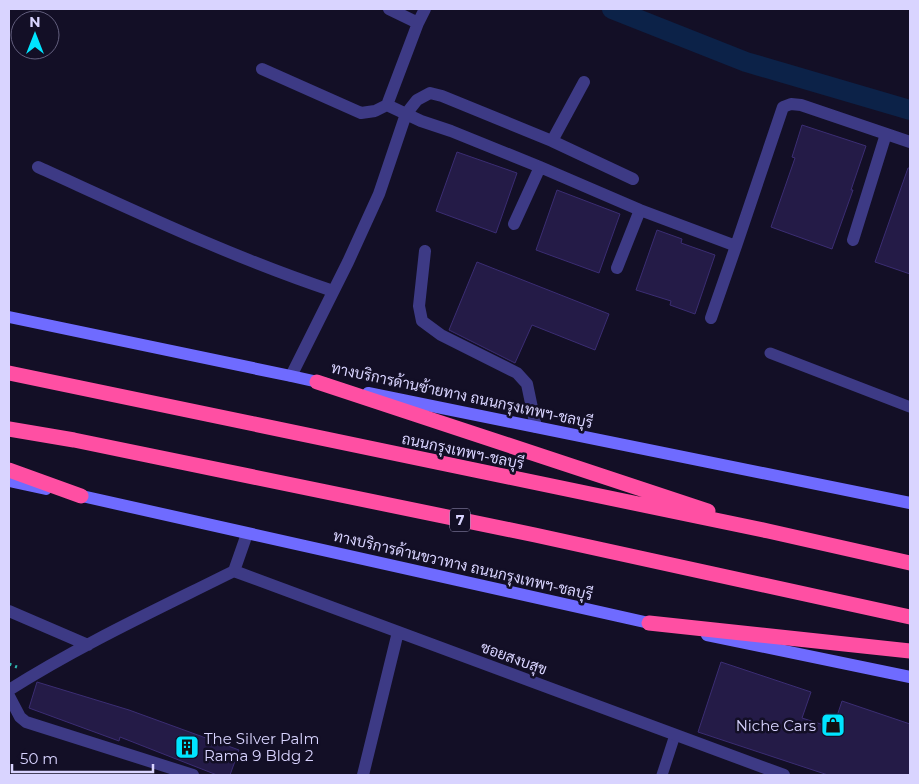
<svg xmlns="http://www.w3.org/2000/svg" width="919" height="784" viewBox="0 0 919 784" font-family="Montserrat,Sarabun,sans-serif">
  <style>
    .lines { fill: none; stroke-linecap: round; stroke-linejoin: round }
    .canal { stroke: #0c2248; stroke-width: 20 }
    .building { fill: #241b47; stroke: #3b2d73 }
    .path { stroke: #2fb8b0; stroke-width: 3; stroke-dasharray: 2.5 4; stroke-linecap: butt }
    .service { stroke: #3d3a85; stroke-width: 11 }
    .minor { stroke: #3d3a85; stroke-width: 12 }
    .secondary { stroke: #6f6bff; stroke-width: 12 }
    .motorway { stroke: #ff4fa3; stroke-width: 15 }
    .labels { text-anchor: middle; dominant-baseline: central; stroke-width: 5; stroke-linejoin: round; paint-order: stroke }
    .shield { fill: #130f26; stroke: #9e99be; stroke-width: 1 }
    .shield-label { font-size: 14px; font-weight: bold; fill: #d9d4ff }
    .street-label { font-size: 15px; fill: #d9d4ff; stroke: #130f26 }
    .poi-label { font-size: 15px; fill: #d9d4ff; stroke: #130f26; text-anchor: end }
  </style>
  <rect width="100%" height="100%" fill="#130f26"/>
  <g class="lines">
    <path class="canal" d="M612 9 746 62 910 110"/>
  </g>
  <path class="building" d="M802 125 866 146 851 190H853L832 249 771 227 795 158 792 157Z
    M457 152 517 173 496 233 436 211Z
    M908 168H910V274L875 262Z
    M557 190 620 214 599 273 536 250Z
    M657 230 682 239 681 243 715 255 695 314 670 305 671 301 636 290Z
    M477 262 609 314 595 350 532 325 515 363 449 330Z
    M721 662 811 692 802 718 833 728 842 701 910 724V775H828L698 732Z
    M37 682 129 710 239 750 230 775H217L120 737 119 741 29 708Z"/>
  <g class="lines">
    <path class="path" d="M9 664 17 667"/>
    <path class="service" d="M770 353 910 407
      M662 775 675 735"/>
    <path class="minor" d="M389 9 418 23
      M262 69 361 113 375 111 387 105 418 23 425 9
      M387 105 421 121 451 131 540 167 640 210 736 246 783 107 791 104 801 105 910 142
      M552 141 584 82
      M38 167C135 211 231 257 333 291
      M514 224 540 167
      M853 240 886 134
      M425 251 419 306 422 321 441 335 517 373 527 384 536 427
      M617 268 640 210
      M711 318 736 246
      M291 376 348 262 379 194 406 114 417 100 430 93 442 96 552 141 633 179
      M234 571 784 775
      M9 611 88 645
      M9 690C80 645 158 609 234 571L247 534
      M9 696 20 717 26 722 193 775
      M363 775 398 632"/>
    <path class="secondary" d="M9 317 291 376 327 384
      M368 393 910 503
      M9 481 46 489
      M73 494 658 625
      M707 635 910 677"/>
    <path class="motorway" d="M9 373 768 531 910 563
      M317 382 708 511
      M9 429 74 440 535 535 910 617
      M9 470 81 496
      M649 623 910 651"/>
  </g>
  <defs>
    <g id="shop-square" transform="scale(1.25)"><rect x="-9" y="-9" width="18" height="18" rx="4" fill="#00e5ff" stroke="#130f26"/><path d="M-5-2.5h2.3a2.7 3.5 0 0 1 5.4 0H5L5.5 6h-11ZM-1.5-2.5h3a1.5 2.3 0 0 0-3 0Z" fill="#111"/></g>
    <g id="building-square" transform="scale(1.25)"><rect x="-9" y="-9" width="18" height="18" rx="4" fill="#00e5ff" stroke="#130f26"/><path d="M-4-6H4V6H1V3H-1V6H-4ZM-2.5-4.3h1.7v1.8h-1.7ZM.8-4.3h1.7v1.8H.8ZM-2.5-1h1.7V.8h-1.7ZM.8-1h1.7V.8H.8Z" fill="#111"/></g>
  </defs>
  <g fill-rule="evenodd">
    <use href="#shop-square" x="833" y="725"/>
    <use href="#building-square" x="187" y="747"/>
  </g>
  <g class="labels">
    <rect class="shield" x="450" y="508.5" width="20" height="23" rx="4"/>
    <g class="shield-label">
      <text x="460" y="520">7</text>
    </g>
    <g class="street-label">
      <text transform="translate(462 395) rotate(12)">ทางบริการด้านซ้ายทาง ถนนกรุงเทพฯ-ชลบุรี</text>
      <text transform="translate(463 451) rotate(12)">ถนนกรุงเทพฯ-ชลบุรี</text>
      <text transform="translate(463 565) rotate(13)">ทางบริการด้านขวาทาง ถนนกรุงเทพฯ-ชลบุรี</text>
      <text transform="translate(514 658) rotate(20)">ซอยสงบสุข</text>
    </g>
    <g class="poi-label">
      <text x="816" y="725">Niche Cars</text>
      <text x="204" y="738" text-anchor="start">The Silver Palm<tspan x="204" dy="17">Rama 9 Bldg 2</tspan></text>
    </g>
  </g>
  <rect width="919" height="784" fill="none" stroke="#d9d4ff" stroke-width="20"/>
  <g transform="translate(35 35)"><circle r="24" fill="#130f26" stroke="#625e7d"/>
  <path d="M0-4L9 19L0 12L-9 19Z" fill="#00e5ff"/>
  <text y="-8" font-size="14" font-weight="bold" text-anchor="middle" fill="#d9d4ff">N</text>
  </g>
  <path d="M12 764v8h141v-8" fill="none" stroke="#d9d4ff" stroke-width="2.5"/>
  <text x="20" y="764" font-size="15" fill="#d9d4ff" stroke="#130f26" stroke-width="4" paint-order="stroke">50 m</text>
</svg>
